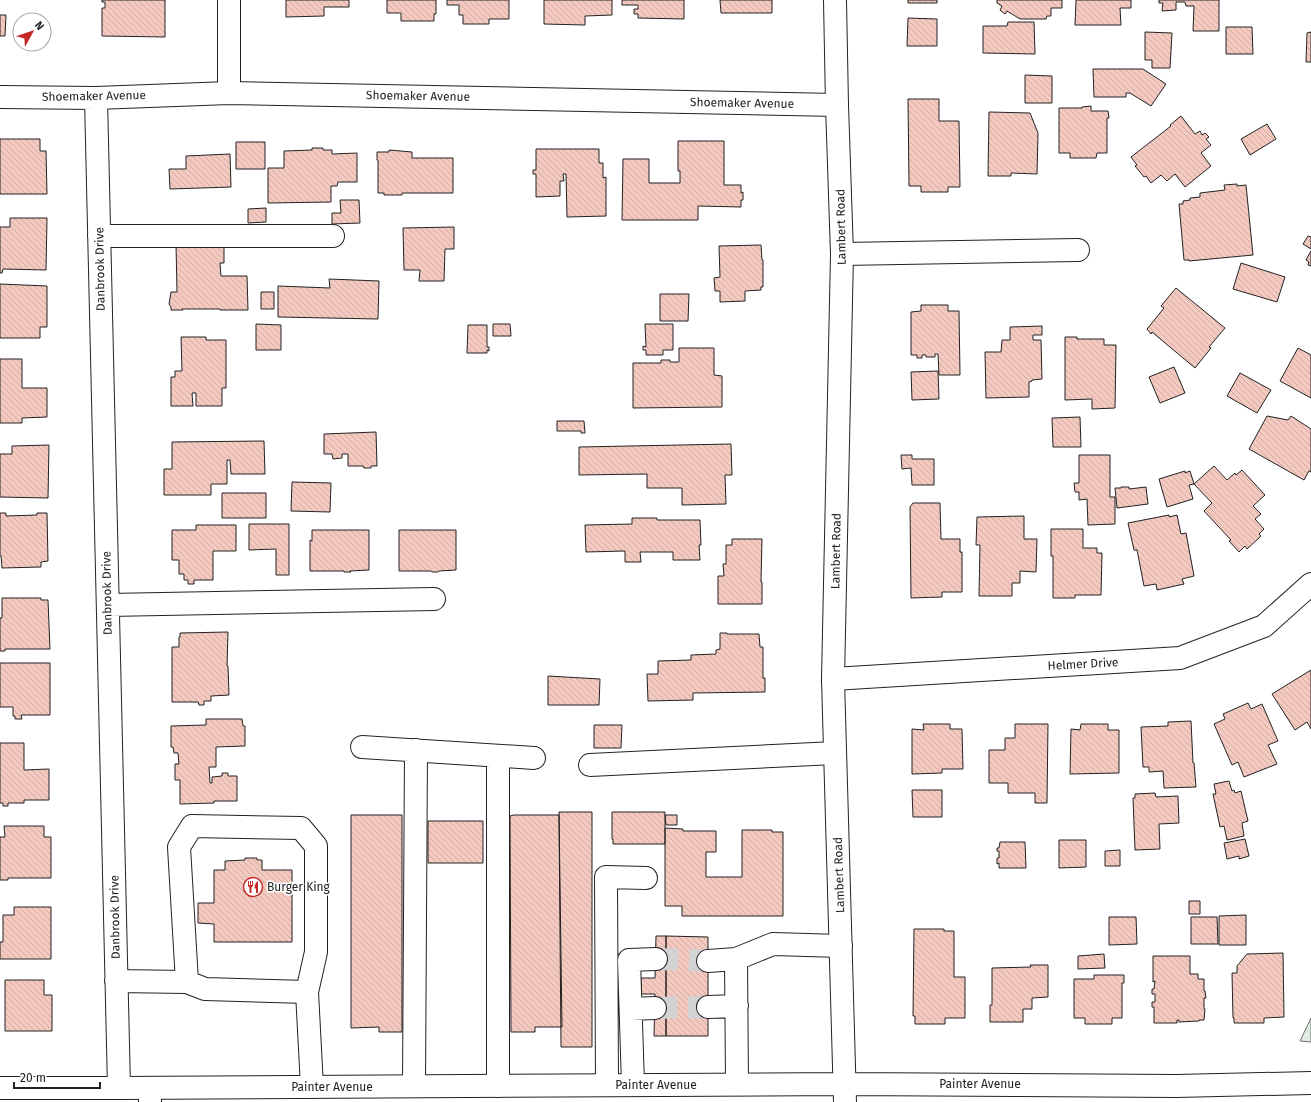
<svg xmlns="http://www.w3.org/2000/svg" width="1311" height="1102" viewBox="0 0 1311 1102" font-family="'Fira Sans',sans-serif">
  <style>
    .park { fill: url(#park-crowns); stroke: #6f6f6f }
    .building { fill: url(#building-back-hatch); stroke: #222 }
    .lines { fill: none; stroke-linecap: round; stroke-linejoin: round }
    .minor-tunnel { stroke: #d3d3d3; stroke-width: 22; stroke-dasharray: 22 11; stroke-linecap: butt }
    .minor-casing { stroke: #222; stroke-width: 24 }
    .major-casing { stroke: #222; stroke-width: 24 }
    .minor { stroke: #fff; stroke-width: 22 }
    .major { stroke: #fff; stroke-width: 22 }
    .labels { text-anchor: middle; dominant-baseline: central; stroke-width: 3; stroke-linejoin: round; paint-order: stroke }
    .street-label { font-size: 12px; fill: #222; stroke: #fff }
    .poi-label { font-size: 12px; fill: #222; stroke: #fff; text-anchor: start }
  </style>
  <defs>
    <pattern id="park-crowns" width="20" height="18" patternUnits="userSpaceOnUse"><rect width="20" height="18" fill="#e0efe3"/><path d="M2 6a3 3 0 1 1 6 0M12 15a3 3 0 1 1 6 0" fill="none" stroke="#c0cdc2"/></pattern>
    <pattern id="building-back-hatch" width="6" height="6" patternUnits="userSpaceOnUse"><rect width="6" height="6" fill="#f3c9c0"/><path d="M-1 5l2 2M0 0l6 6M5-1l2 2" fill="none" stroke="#d0aca5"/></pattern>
  </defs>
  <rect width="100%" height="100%" fill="#fff"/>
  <path class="park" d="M1311 1018V1042L1300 1041Z"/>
  <path class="building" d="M102 0H165V37L102 36V8H105V2H102Z
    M286 0H349V7H324V16L286 17Z
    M387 0H436V14H434V21H401V13H387Z
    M447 0H509V19H489V24H463V15H459V5H447Z
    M544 0H612V15L585 16V25L544 24Z
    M622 0H684V19L638 18V14H634V9H638V5H622Z
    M720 0H772V13H721Z
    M908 0H937V3H908Z
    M997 0H1062V8H1051V16H1047L1046 19H1020L1007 11 1005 14 1000 10 1002 6 997 3Z
    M1076 0H1131V8H1120L1121 25H1075Z
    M1159 0H1219V31H1193L1194 6H1186L1185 2H1176V10L1162 11 1163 3H1159Z
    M0 15H6L5 36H0Z
    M908 18 937 19V46H907Z
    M1008 22H1034L1035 54 983 53V26H1007Z
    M1226 27H1252L1253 54H1226Z
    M1145 32 1172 33 1170 68H1152V60H1145Z
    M1311 32V62H1306L1307 33Z
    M1093 69H1143L1166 84 1151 106 1130 93H1126V97H1094Z
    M1025 75 1052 76V103H1025Z
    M908 99H939V121H959L960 187H948V192H921V186H909Z
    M1091 106V111H1108L1109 118H1107V153H1097L1096 158H1070V153H1059V108H1082V107Z
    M989 112 1030 113 1038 133 1037 174 1011 173V176H988Z
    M1181 116 1195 134 1200 131 1202 135 1205 133 1209 137 1206 139 1211 145 1201 153 1211 166 1185 187 1175 174 1167 181 1161 175 1151 183 1146 176 1144 177 1135 166 1137 165 1131 157 1171 126 1170 125Z
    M1267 124 1276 139 1250 155 1241 139Z
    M0 139H40V151H46L47 194H0Z
    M678 141H724V185H741V193L743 192V200H741V207L698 206V220H622L623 159H649V183H680V171H678Z
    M236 142H265V169H236Z
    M312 148H323V150H332V154L357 153V182H338L337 186H331V202L268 203V168H284V151L312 150Z
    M536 149H599V163H603V178L606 177V216L567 217 566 174H563L564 181H560V196L536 197V174H533V170H536Z
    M389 150 412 152V158H453V193H402V195H384V193H378V160H377V152H389Z
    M230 154 231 187 170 189 169 169H186V156Z
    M1237 184V186L1246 185 1253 255 1189 261V260H1184L1179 204H1183V201L1190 200V198L1200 197V193L1225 190 1224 185Z
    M340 200H359L360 223 332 224V213H341Z
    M266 208V222L248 223V209Z
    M10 218H47L46 270 3 269 2 273H0V227H10Z
    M454 227V249H445L444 281H419L420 270H404L403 228Z
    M1308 236 1311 237V249L1303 244Z
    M176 244H224V263H220L221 276H247L248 310H220V309H182L183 310H171V307L169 304 171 292H177Z
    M761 245 762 260H763V287H761V290L745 291V301L720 302V291H715L714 278 720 277 719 246Z
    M1311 251V266L1308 265 1309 262 1306 260Z
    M1241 263 1285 277 1277 302 1233 289Z
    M329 279 379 281 378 319 278 317V286L330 288Z
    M0 284 47 286V327H40V338H0Z
    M1176 288 1225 328 1209 347 1211 348 1195 368 1152 332 1151 334 1147 329 1164 308 1161 306Z
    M261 292H274V309H261Z
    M660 294H689L688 321H660Z
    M921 305H948V311H959L960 375H939L938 354H935V357H926V355H922V358H917V355H911V312L921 311Z
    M256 324 281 325V350H256Z
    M493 324H510L511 336H493Z
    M645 324H673V350H663V355H646V350H643V346L646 347Z
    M468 325H487V347H489V351L487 350V353H467Z
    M1042 326V335H1033V340H1041L1042 379 1032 380V381L1029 382V397L986 398 985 352H1001L1002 340H1010V327Z
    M181 337H206V340H226V388H222V406H196V393H192L193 406H171V377H175V371H182Z
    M1065 337H1077V339H1104V345H1116L1115 408 1092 409V399L1065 400Z
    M679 348H714V375L722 376V407L633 408V363H661V360H670V362H679Z
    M1298 348 1311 355V398L1280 381Z
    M0 359H22V388H47V417L22 418V423H0Z
    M1174 367 1185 393 1160 403 1149 377Z
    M938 371 939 399 912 400 911 372Z
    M1240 373 1271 390 1257 413 1227 396Z
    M1267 416 1288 420 1291 416 1311 429V472L1309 471 1304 480 1249 449Z
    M1080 417 1081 447H1053L1052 418Z
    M557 421H584L585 433H581V431H557Z
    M376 432 377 466H371V468H364L363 466H348V454H342V458L333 459 332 454H324V434Z
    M264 441 265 474H231L230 460H227V484H211V495H164V469H172V442Z
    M731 444 732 475H725L726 504 682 505V488H647V474L579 475V447Z
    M49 445 48 498 0 497V454H12V446Z
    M901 455H912V459H934V485H912L911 468 902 469Z
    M1079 455H1110V497H1115V524L1088 525 1087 499 1079 500V492H1075L1074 483H1079Z
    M1214 466 1227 480 1235 473 1236 475 1242 470 1265 495 1253 506 1261 514 1255 519 1264 529 1259 534 1261 536 1247 549 1245 546 1239 552 1229 541 1231 540 1204 511 1212 503 1194 484Z
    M1185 471V473L1190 471 1194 484 1189 485 1193 499 1167 507 1159 479Z
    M292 482 331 483 330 512 291 511Z
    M1121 487H1129V489L1146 487 1148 504 1117 508 1115 488H1121Z
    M222 493H266V518H222Z
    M913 503H940L941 539H960V552H962V592H942V597L911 598 910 507Z
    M0 513H6V516L37 515V513H47L48 561 41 562V567L2 568 1 556H0Z
    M1169 515V517L1177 515 1181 534 1186 533 1194 576 1182 579 1184 584 1157 590 1156 584 1144 586 1137 550H1134L1128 523Z
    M1024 516V539H1037L1036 572 1020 571V583H1012V596H979L980 545H976L977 517Z
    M632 518H657V520H700L701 545H699L700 560H673V552H640L641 562H625V551L586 552 585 525 632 524Z
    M249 524H289V575H276V549L249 550Z
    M196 525H236V551H213V580H194V584H188V580H184V574H179V560H172V530H196Z
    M1051 529H1083V548H1097V553H1102L1101 595H1075V598H1053V556H1051Z
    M312 530H369V570L350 571 351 572H344V571H310V540L312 541Z
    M399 530H456V570L439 571 438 572H432L431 571H399Z
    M732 539H762L761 582H762V604H718V576H724L723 564H726V545H732Z
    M2 598H41V600H48L50 649H5V651H0V618H2Z
    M228 632 227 666H228L229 695 211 696V701H204V705H199L198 702H172V647H179V637H180V633Z
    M720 633H727V634H759L760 647H763V678H765V692L693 693V700L648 701 647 674H658V661L691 660V655L716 654V650L720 649Z
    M0 663H50V715H21L22 719H15V716H13V707H0Z
    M1311 670V729L1307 722 1295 730 1272 694Z
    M548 676 600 679 599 705H548Z
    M1248 703 1251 709 1262 704 1278 741 1268 745 1277 764 1244 777 1238 762 1232 765 1214 724 1225 719 1223 714Z
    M206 719H242L243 726H245V746L216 747V767H209L210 783H212V777L222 776V773H228V776H237V801H214V803L180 804V780H175V764H179L178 753H174L173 747H171V726L206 725Z
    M1191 721 1193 763H1194L1196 787 1164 788 1163 771 1149 772V767H1143L1141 727 1168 726V722Z
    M923 724H950V729H962L963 769H942V773L912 774V729L924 730Z
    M1015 724H1048L1047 803H1035V793H1008V783H989V750H1005V738H1015Z
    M1081 724H1108V730H1119V773L1070 774 1071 729 1080 730Z
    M594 725H622L621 748H594Z
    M0 743H24V770L49 769V800H24V803H8V806H3V803H0Z
    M1229 781 1232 791 1234 790 1235 793 1241 791 1248 821 1242 823 1244 836 1227 840 1224 826 1220 827 1213 794H1216L1214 784Z
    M912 790H942V817H913Z
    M1155 793 1156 797 1178 796 1179 823 1159 824 1160 849 1135 850 1133 798H1135V794Z
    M559 812H592V1047H561Z
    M612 812H665V844H613V839H612Z
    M351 815H402V1032H379V1027L351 1028Z
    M514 815H559L562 1027H535V1032H511L510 816Z
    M665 815H677V825H666Z
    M428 821H483V863H428Z
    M4 826H44V837H51V878H8V880H0V837H5Z
    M665 828 683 829V831H716V852H706V877H742V830H772V832H783V916H682V906H665Z
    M1245 839 1249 856 1239 859V856L1227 859 1224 843Z
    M1059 840H1086V867L1059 868Z
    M1000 842H1025L1026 868H999V863L997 864V858H999V851H997V848H999Z
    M1120 850V866H1105V851Z
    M245 858H257V860H262V870H292V942H214V924L198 923V903H214V870H225V861L245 860Z
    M1189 901H1200V914H1189Z
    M14 907H51V959H0V942H3V915H14Z
    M1246 915V945H1219V916Z
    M1109 917H1136L1137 944 1109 945Z
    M1191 917H1217L1218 944H1191Z
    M914 929H944V931H954V977H965V1018H945V1024H915V1016H913Z
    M656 936H666V1036H654L655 994H641V978H655Z
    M666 936 708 937V1036H666Z
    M1283 953 1284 1017 1264 1018V1023H1234V1018H1233L1232 973H1237V966L1247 954Z
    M1104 954 1105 968 1078 969V956Z
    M1153 956H1190V974H1198V979H1204V991H1205L1206 998H1204V1009H1205L1204 1020H1199V1021L1179 1022V1020H1177V1023H1154V1007H1152V1002H1155V994H1152V989H1154L1155 981 1153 982Z
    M1030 965H1048V997L1032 998V1009H1023V1022H990V1005H992V968L1031 967Z
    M1094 975H1124V983H1122V1018H1112V1024H1085V1018H1074V979H1094Z
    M5 980H44V995H52V1031H5Z"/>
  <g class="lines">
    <path class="minor-tunnel" d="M656 959 708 961
      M655 1008 708 1007"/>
    <g class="minor-casing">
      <path id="minor" d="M229 93V0
        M0 97 96 98 229 93 837 105
        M96 98 119 1088
        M99 236H333
        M842 254 1078 250
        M108 605 434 599
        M833 679 1180 658 1264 626 1311 584
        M362 747 534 758
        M590 765 835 753
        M736 959 773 944 841 946
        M708 961 736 959 737 1084
        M116 981 187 982 179 847 192 826 301 828 316 846V952L307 992 312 1087
        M187 982 205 989 307 992
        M708 1007 737 1006
        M631 1009 655 1008
        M607 1085 606 877 646 878
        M633 1085 629 960 656 959
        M414 1086 416 750
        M498 1086V756
        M150 1088V1102"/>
    </g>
    <g class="major-casing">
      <path id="major" d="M835 0 837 105 842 254 833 679 845 1102
        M0 1088H119L844 1084 1176 1086 1311 1083"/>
    </g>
    <use href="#minor" class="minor"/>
    <use href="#major" class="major"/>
  </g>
  <defs>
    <g id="restaurant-ring" transform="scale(1)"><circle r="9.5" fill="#fff" stroke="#c62828" stroke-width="1.5"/><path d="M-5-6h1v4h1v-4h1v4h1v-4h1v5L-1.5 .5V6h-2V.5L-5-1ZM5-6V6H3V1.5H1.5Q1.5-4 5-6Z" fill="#c62828"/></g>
  </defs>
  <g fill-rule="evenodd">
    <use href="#restaurant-ring" x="253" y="887"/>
  </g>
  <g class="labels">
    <g class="street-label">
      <text transform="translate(94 96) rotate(-1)">Shoemaker Avenue</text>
      <text transform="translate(418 96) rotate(1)">Shoemaker Avenue</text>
      <text transform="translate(742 103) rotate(1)">Shoemaker Avenue</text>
      <text transform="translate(841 227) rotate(-91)">Lambert Road</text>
      <text transform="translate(100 269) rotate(-91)">Danbrook Drive</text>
      <text transform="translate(836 551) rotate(-89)">Lambert Road</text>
      <text transform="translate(107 593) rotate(-91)">Danbrook Drive</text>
      <text transform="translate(1083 664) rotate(-3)">Helmer Drive</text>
      <text transform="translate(839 875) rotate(-92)">Lambert Road</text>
      <text transform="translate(115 917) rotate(-91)">Danbrook Drive</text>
      <text x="980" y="1084">Painter Avenue</text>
      <text x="656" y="1085">Painter Avenue</text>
      <text x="332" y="1087">Painter Avenue</text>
    </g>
    <g class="poi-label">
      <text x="267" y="887">Burger King</text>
    </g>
  </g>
  <g transform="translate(32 32) rotate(50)"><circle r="19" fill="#ffffff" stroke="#a7a7a7"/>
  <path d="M0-3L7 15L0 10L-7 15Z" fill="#c62828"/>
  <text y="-6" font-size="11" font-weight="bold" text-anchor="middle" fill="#222222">N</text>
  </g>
  <path d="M14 1082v6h86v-6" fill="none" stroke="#222222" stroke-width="2"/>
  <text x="20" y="1082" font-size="12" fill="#222222" stroke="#ffffff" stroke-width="3" paint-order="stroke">20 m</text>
</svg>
